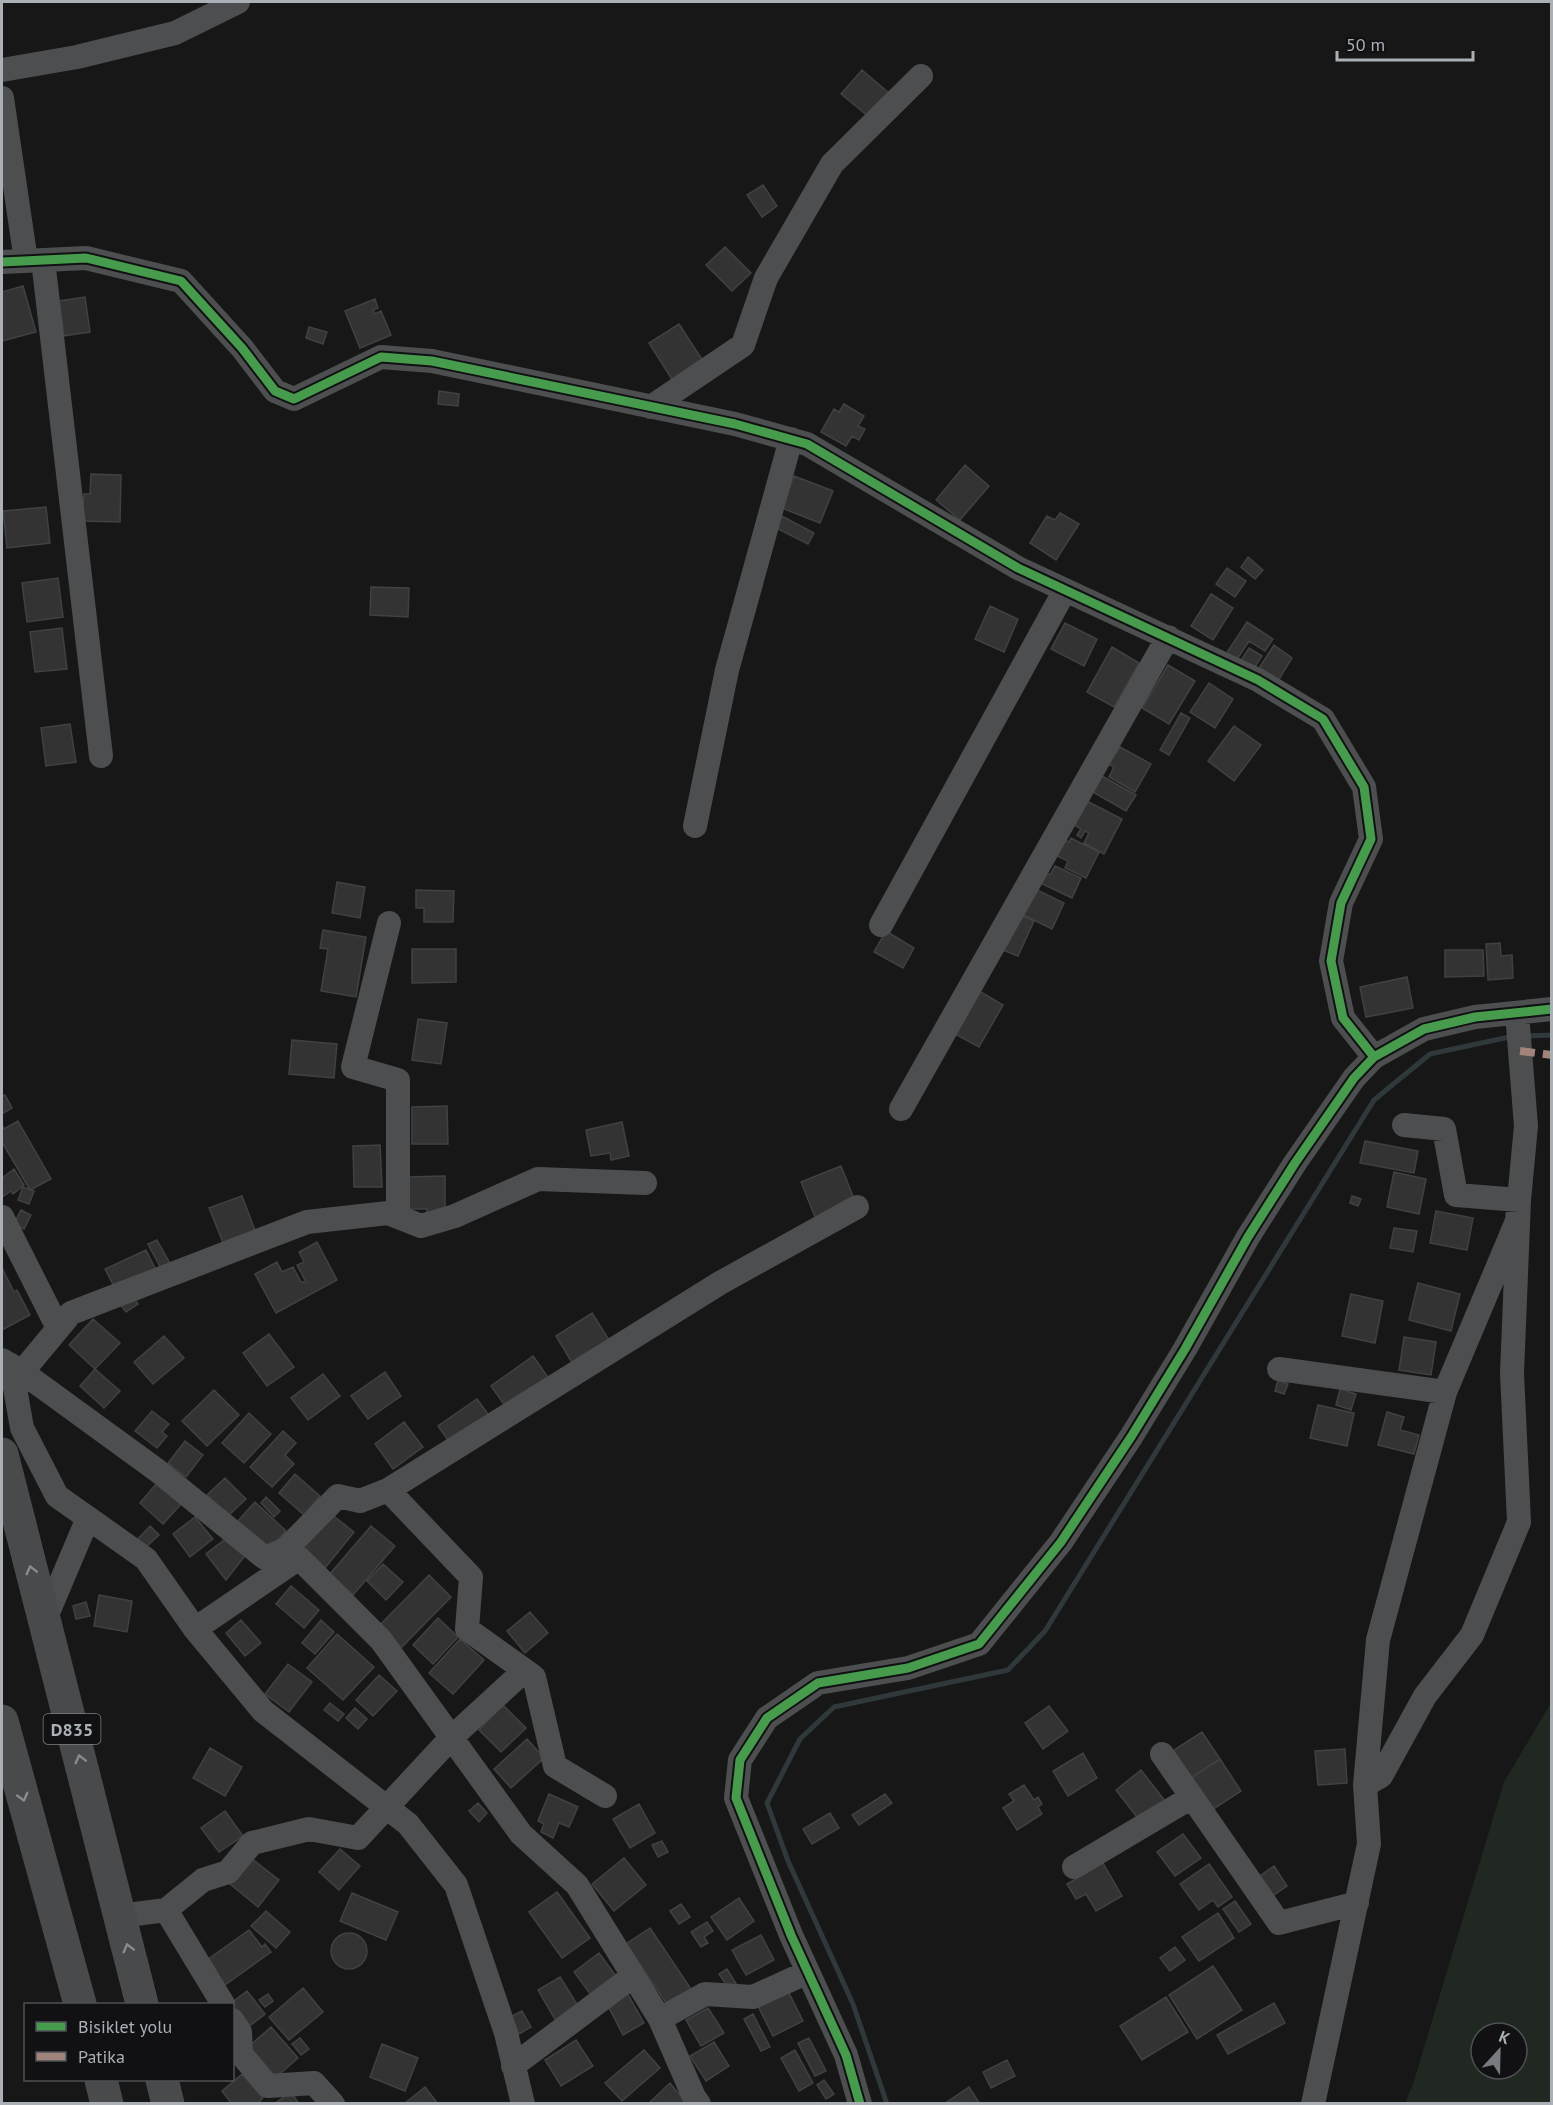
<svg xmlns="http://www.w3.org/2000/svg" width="1553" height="2105" viewBox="0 0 1553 2105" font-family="'PT Sans',sans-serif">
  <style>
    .green { fill: #212721; fill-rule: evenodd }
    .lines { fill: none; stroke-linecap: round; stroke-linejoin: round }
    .stream { stroke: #2f383b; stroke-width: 5 }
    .building { fill: #333334; stroke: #404143; stroke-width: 1.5 }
    .minor { stroke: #4c4e50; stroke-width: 24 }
    .highway { stroke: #494a4c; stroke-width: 33 }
    .quiet { stroke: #a18479; stroke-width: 8; stroke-dasharray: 15 8; stroke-linecap: butt }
    .cycleway-casing { stroke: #111113; stroke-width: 13 }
    .cycleway { stroke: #469c4c; stroke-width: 9 }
    .oneway { stroke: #888c91 }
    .labels { text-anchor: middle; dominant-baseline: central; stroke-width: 4.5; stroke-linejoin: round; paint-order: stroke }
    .shield { fill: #111113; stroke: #7c8085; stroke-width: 1.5 }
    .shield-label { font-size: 18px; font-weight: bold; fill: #aab0b6 }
  </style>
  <rect width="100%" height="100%" fill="#171717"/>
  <path class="green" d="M1551 1703V2103H1405L1413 2084 1504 1782ZM1481 2033H1517V2069H1481Z"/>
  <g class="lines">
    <path class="stream" d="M1526 1036 1552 1035
      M887 2104 853 2004 788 1861 767 1803 800 1739 834 1707 1008 1670 1045 1631 1374 1100 1430 1054 1514 1036"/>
  </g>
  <path class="building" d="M862 70 889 93 869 117 841 94Z
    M763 185 777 206 762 217 747 195Z
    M725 247 751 273 732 291 706 265Z
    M23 286 36 332 2 341V292Z
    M85 297 90 332 64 336 59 301Z
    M375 299 378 308 373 310 375 314 381 311 391 335 360 348 345 311Z
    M679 324 703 361 673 381 649 343Z
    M309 327 327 332 323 344 306 338Z
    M439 391 459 394 458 406 438 404Z
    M844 404 864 416 858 426 865 429 859 440 852 436 846 446 821 432 834 409 839 412Z
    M965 465 989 486 960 520 936 500Z
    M91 474 121 475 120 522 82 521 84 494H90Z
    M794 476 833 491 820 523 782 508Z
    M46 507 50 543 7 548 3 511Z
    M776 513 814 533 808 544 770 525Z
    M1060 513 1079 524 1056 560 1030 543 1047 516 1055 520Z
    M1248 557 1263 570 1255 579 1241 567Z
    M1227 568 1246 581 1235 597 1216 584Z
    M58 578 63 617 27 622 22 583Z
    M371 587 409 588 408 617 370 615Z
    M1211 594 1233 608 1213 640 1191 626Z
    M990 606 1018 619 1004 652 975 639Z
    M1247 622 1273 639 1265 651 1249 641 1236 661 1226 654Z
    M1065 623 1097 639 1084 666 1051 649Z
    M62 628 67 669 35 672 30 632Z
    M1274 645 1292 658 1278 681 1259 668Z
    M1112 647 1139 663 1114 707 1087 692Z
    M1249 648 1262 656 1251 673 1238 665Z
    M1168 665 1195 681 1169 724 1142 708Z
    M1209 683 1233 699 1215 728 1190 712Z
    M1181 713 1190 718 1169 755 1160 750Z
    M70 724 76 762 46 766 41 728Z
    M1234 726 1261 745 1234 781 1208 761Z
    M1120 747 1151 764 1135 792 1109 777 1114 767 1102 761 1110 748 1117 752Z
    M1100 775 1136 795 1126 811 1091 791Z
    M1085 800 1122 819 1104 854 1084 843 1089 833 1085 831 1081 838 1077 835 1081 829 1073 824Z
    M1058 837 1069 842 1071 838 1099 852 1086 878 1065 868 1068 861 1051 853Z
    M1055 866 1081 878 1072 898 1040 883 1045 872 1050 875Z
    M337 882 365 887 360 918 332 913Z
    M1035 889 1064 903 1052 929 1023 915Z
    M416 890 454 891 453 922H424V908H416Z
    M1020 915 1034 921 1018 956 1003 950Z
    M323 930 366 937 356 997 321 991 328 949 320 948Z
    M886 931 914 948 903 968 874 952Z
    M1500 943 1501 956 1512 955 1513 978 1488 980 1486 944Z
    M412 949H456V982L412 983Z
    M1445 950H1483L1484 976 1445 977Z
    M1407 977 1413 1008 1366 1017 1360 987Z
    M979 991 1003 1005 979 1047 955 1034Z
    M418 1019 447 1023 441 1064 412 1060Z
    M292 1040 337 1044 334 1078 289 1074Z
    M5 1095 12 1108 2 1114V1096Z
    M447 1106 448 1144H412V1107Z
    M18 1121 51 1179 30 1190 2 1142V1124L4 1129Z
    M622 1122 629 1156 611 1160 610 1153 591 1156 586 1130Z
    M1365 1141 1418 1151 1414 1173 1360 1163Z
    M380 1145 382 1187H354L353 1146Z
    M841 1166 855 1201 815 1217 801 1182Z
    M14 1169 24 1185 13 1194 11 1191 2 1197V1178Z
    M1394 1172 1426 1179 1419 1214 1387 1207Z
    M445 1176V1213H427V1209H407V1177Z
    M23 1187 34 1191 29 1204 18 1200Z
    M242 1196 256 1233 224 1245 209 1208Z
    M1352 1196 1361 1199 1358 1206 1350 1203Z
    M21 1210 31 1215 24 1229 14 1224Z
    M1436 1211 1473 1218 1467 1250 1430 1243Z
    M1394 1228 1417 1231 1413 1252 1390 1248Z
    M157 1240 172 1267 163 1272 148 1244Z
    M317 1242 337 1280 276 1313 255 1274 277 1262 282 1272 293 1267 301 1282H306L297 1265 304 1262 299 1252Z
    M146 1250 157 1272 117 1292 105 1269Z
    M2 1268 14 1292 17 1290 30 1315 2 1330Z
    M1418 1283 1460 1294 1451 1331 1409 1320Z
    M1351 1294 1383 1301 1375 1343 1342 1336Z
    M132 1295 138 1304 126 1312 119 1303Z
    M592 1313 611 1343 574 1366 556 1336Z
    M93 1319 120 1343 95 1369 69 1345Z
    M269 1334 294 1367 267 1386 243 1353Z
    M164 1336 184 1358 153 1384 134 1362Z
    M1404 1337 1436 1342 1431 1375 1399 1370Z
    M533 1356 550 1380 508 1410 491 1386Z
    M95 1369 120 1391 104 1408 80 1386Z
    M385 1372 401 1396 368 1419 351 1396Z
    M323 1374 340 1396 308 1420 291 1398Z
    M1278 1380 1288 1384 1284 1394 1275 1391Z
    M1340 1389 1356 1394 1351 1410 1336 1405Z
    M214 1390 239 1415 207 1446 182 1421Z
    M477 1399 491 1418 452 1446 438 1426Z
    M1318 1405 1354 1413 1347 1446 1310 1438Z
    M152 1411 169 1424 162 1432 167 1436 157 1448 135 1431Z
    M1387 1412 1404 1417 1400 1430 1419 1435 1414 1454 1378 1445Z
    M249 1413 271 1434 244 1463 222 1443Z
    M404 1422 423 1447 393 1469 375 1444Z
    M283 1431 296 1443 285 1455 294 1464 272 1487 250 1467Z
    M185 1441 203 1455 186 1477 168 1463Z
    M295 1474 320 1496 304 1515 279 1493Z
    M225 1478 246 1499 228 1516 207 1495Z
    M157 1483 181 1504 163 1524 140 1503Z
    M266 1497 280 1511 274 1517 261 1503Z
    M255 1502 286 1531 267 1551 236 1523Z
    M326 1510 354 1532 325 1568 297 1546Z
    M195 1517 213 1539 190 1557 173 1534Z
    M150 1526 159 1535 144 1549 136 1541Z
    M371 1526 395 1546 353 1595 329 1575Z
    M228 1537 248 1552 226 1580 206 1554Z
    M383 1564 403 1582 386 1600 367 1581Z
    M429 1575 451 1597 398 1651 376 1629Z
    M291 1586 319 1610 304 1628 276 1604Z
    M99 1595 132 1601 127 1632 94 1626Z
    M86 1602 90 1616 76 1619 73 1606Z
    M530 1612 548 1633 525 1653 507 1631Z
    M438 1618 458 1637 433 1664 413 1645Z
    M241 1620 261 1643 245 1656 226 1633Z
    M321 1620 334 1632 315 1654 302 1643Z
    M337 1634 374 1667 343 1700 307 1668Z
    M460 1639 484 1660 453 1694 429 1673Z
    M288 1664 312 1682 289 1712 265 1694Z
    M379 1675 397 1691 373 1716 356 1700Z
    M330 1703 344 1714 338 1721 324 1710Z
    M503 1705 526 1728 501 1752 479 1730Z
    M1049 1706 1068 1731 1043 1749 1025 1723Z
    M355 1708 367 1719 358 1729 346 1718Z
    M1202 1732 1220 1759 1189 1779 1171 1752Z
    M527 1739 544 1758 511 1788 494 1769Z
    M210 1748 242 1767 225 1796 193 1778Z
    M1345 1749 1347 1783 1318 1785 1315 1751Z
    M1083 1753 1097 1778 1068 1796 1053 1771Z
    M1220 1759 1241 1791 1212 1810 1191 1778Z
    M1141 1770 1165 1801 1140 1821 1116 1790Z
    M1024 1785 1034 1800 1038 1797 1042 1804 1038 1807 1042 1814 1017 1830 1003 1808 1014 1801 1009 1794Z
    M549 1794 578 1807 569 1827 559 1823 553 1838 541 1832 544 1824 538 1821Z
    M885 1794 892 1803 859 1825 852 1815Z
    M478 1803 487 1813 479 1822 469 1811Z
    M639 1804 655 1833 630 1848 613 1819Z
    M225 1811 243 1836 219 1852 201 1828Z
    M830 1813 839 1828 812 1844 803 1829Z
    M1183 1834 1201 1858 1175 1876 1157 1852Z
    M662 1841 668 1852 658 1857 652 1845Z
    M340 1849 360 1866 339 1890 319 1872Z
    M251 1858 279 1880 258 1907 230 1884Z
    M624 1858 646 1885 614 1911 592 1884Z
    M1103 1863 1122 1896 1096 1911 1086 1894 1076 1899 1067 1884Z
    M1209 1864 1232 1897 1218 1907 1213 1900 1199 1910 1180 1884Z
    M1274 1866 1287 1886 1268 1899 1254 1880Z
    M557 1892 590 1938 562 1958 529 1912Z
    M352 1893 398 1912 386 1940 340 1921Z
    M739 1898 754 1921 727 1940 711 1917Z
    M1235 1901 1251 1924 1239 1932 1223 1909Z
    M681 1904 690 1917 679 1924 670 1911Z
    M266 1911 290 1932 276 1948 251 1926Z
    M1218 1913 1234 1938 1199 1961 1182 1937Z
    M707 1922 713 1931 704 1937 708 1943 701 1947 691 1932Z
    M650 1928 691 1989 667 2004 626 1944Z
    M249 1930 262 1947 265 1944 271 1952 225 1985 207 1960Z
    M331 1951a18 18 0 1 1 36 0a18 18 0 1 1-36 0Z
    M761 1935 774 1960 746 1975 732 1950Z
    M1175 1947 1185 1960 1170 1971 1160 1958Z
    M599 1953 616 1976 591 1995 574 1972Z
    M1213 1966 1242 2010 1197 2039 1169 1995Z
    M727 1969 738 1987 730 1991 719 1974Z
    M560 1977 580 2009 557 2023 538 1990Z
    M303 1988 323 2012 289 2040 269 2017Z
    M787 1989 803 2021 773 2036 757 2004Z
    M247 1991 265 2014 247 2028 230 2004Z
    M626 1991 644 2023 623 2035 606 2002Z
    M268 1994 273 2001 265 2007 259 2000Z
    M1166 1997 1188 2032 1142 2060 1120 2026Z
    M1274 2003 1285 2023 1228 2054 1217 2035Z
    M708 2008 724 2033 701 2046 686 2020Z
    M522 2011 531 2027 519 2034 510 2017Z
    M753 2014 770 2047 761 2051 744 2019Z
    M271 2027 298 2058 273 2080 246 2049Z
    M300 2038 309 2049 301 2055 292 2044Z
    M809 2038 826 2071 815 2076 798 2043Z
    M576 2040 593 2066 561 2086 545 2060Z
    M714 2042 729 2066 706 2081 690 2056Z
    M382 2044 418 2058 405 2091 370 2077Z
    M644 2050 660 2068 622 2101 605 2083Z
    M795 2050 813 2083 799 2091 781 2058Z
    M1007 2060 1015 2076 991 2088 983 2072Z
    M242 2074 263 2098 257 2104H232L222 2091Z
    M824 2080 834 2094 826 2099 817 2085Z
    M670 2083 687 2104H648Z
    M425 2087 438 2104H404Z
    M969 2087 980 2104H944Z
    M291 2092 299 2104H274Z"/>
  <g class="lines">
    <path class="minor" d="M2 70 77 57 175 33 238 2
      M2 98 26 261
      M43 260 101 756
      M2 262 86 258 181 281 242 348 275 391 294 399 381 357 432 361 735 424 807 444 1018 568 1258 680 1323 719 1364 787 1371 839 1341 903 1331 961 1343 1018 1374 1057
      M651 407 743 345 766 278 832 164 921 76
      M695 826 727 670 791 439
      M389 923 353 1067 398 1080V1217
      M881 925 1065 590
      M901 1109 1168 637
      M2 1217 58 1328
      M2 1360 22 1372 158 1471 265 1558 286 1549 299 1558 381 1640 521 1834 577 1885 660 2019 694 2097 699 2104
      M11 1365 22 1428 57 1496 146 1559 195 1629 263 1711 408 1824 456 1885 506 2033 523 2104
      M1279 1369 1445 1392
      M22 1372 71 1313 307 1222 388 1213 421 1226 455 1216 538 1179 645 1183
      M388 1490 471 1577 467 1629 534 1677 555 1766 605 1796
      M286 1549 338 1496 360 1501 388 1490 720 1283 857 1207
      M44 1622 88 1518
      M195 1629 299 1558
      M1162 1754 1279 1923 1357 1903
      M1365 1785 1381 1776 1425 1696 1472 1635 1519 1522 1512 1373 1519 1200 1456 1195 1444 1129 1404 1125
      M1074 1867 1192 1797
      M120 1916 166 1910
      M223 2004 166 1910 203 1880 228 1872 252 1843 309 1829 358 1838 451 1738 524 1671
      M660 2019 705 1994 753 1997 808 1972
      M232 2020 240 2032 241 2054 268 2086 314 2083 333 2104
      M513 2066 633 1976
      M860 2104 846 2055 791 1935 736 1798 740 1760 767 1718 818 1683 908 1668 979 1644 1061 1542 1131 1437 1185 1349 1248 1237 1295 1163 1354 1078 1374 1057 1424 1029 1475 1017 1552 1009
      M1313 2104 1369 1844 1365 1785 1378 1640 1445 1392 1517 1221 1526 1126 1517 1013"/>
    <path class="highway" d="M2 1454 142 2004
      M2 1721 80 2004
      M101 2080 107 2104
      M162 2080 168 2104"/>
    <path class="quiet" d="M1520 1051 1552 1055"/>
    <g class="cycleway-casing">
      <path id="cycleway" d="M2 262 86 258 181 281 242 348 275 391 294 399 381 357 432 361 735 424 807 444 1018 568 1258 680 1323 719 1364 787 1371 839 1341 903 1331 961 1343 1018 1374 1057
        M860 2104 846 2055 791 1935 736 1798 740 1760 767 1718 818 1683 908 1668 979 1644 1061 1542 1131 1437 1185 1349 1248 1237 1295 1163 1354 1078 1374 1057 1424 1029 1475 1017 1552 1009"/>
    </g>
    <use href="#cycleway" class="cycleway"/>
  </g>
  <defs><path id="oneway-chevron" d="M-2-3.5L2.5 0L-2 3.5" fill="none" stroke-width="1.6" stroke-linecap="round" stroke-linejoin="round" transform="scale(1.5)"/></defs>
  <g class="oneway">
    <use href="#oneway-chevron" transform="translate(31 1570) rotate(-104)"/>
    <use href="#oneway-chevron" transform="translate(80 1759) rotate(-104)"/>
    <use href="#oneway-chevron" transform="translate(23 1797) rotate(75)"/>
    <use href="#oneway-chevron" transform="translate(128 1948) rotate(-104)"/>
  </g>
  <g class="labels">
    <rect class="shield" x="43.5" y="1714" width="57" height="30" rx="4.5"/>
    <g class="shield-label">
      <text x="72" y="1729">D835</text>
    </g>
  </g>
  <rect width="1553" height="2105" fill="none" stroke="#aab0b6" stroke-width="6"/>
  <rect x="24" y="2003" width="210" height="78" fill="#111113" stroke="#4e5154" stroke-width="1.5"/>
  <rect x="36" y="2022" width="30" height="9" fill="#469c4c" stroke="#4e5154" stroke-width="1.5"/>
  <text x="78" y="2033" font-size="18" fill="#aab0b6">Bisiklet yolu</text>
  <rect x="36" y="2052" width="30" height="9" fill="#a18479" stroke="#4e5154" stroke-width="1.5"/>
  <text x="78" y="2063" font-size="18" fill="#aab0b6">Patika</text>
  <g transform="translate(1499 2051) rotate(22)"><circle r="28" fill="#111113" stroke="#4e5154" stroke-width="1.5"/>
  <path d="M0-4.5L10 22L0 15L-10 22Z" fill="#777a7e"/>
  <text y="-9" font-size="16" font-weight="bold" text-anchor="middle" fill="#aab0b6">K</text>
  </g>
  <path d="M1337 51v9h136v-9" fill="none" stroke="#aab0b6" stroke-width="3"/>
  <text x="1346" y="51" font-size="18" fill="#aab0b6" stroke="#111113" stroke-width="4.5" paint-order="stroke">50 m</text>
</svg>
